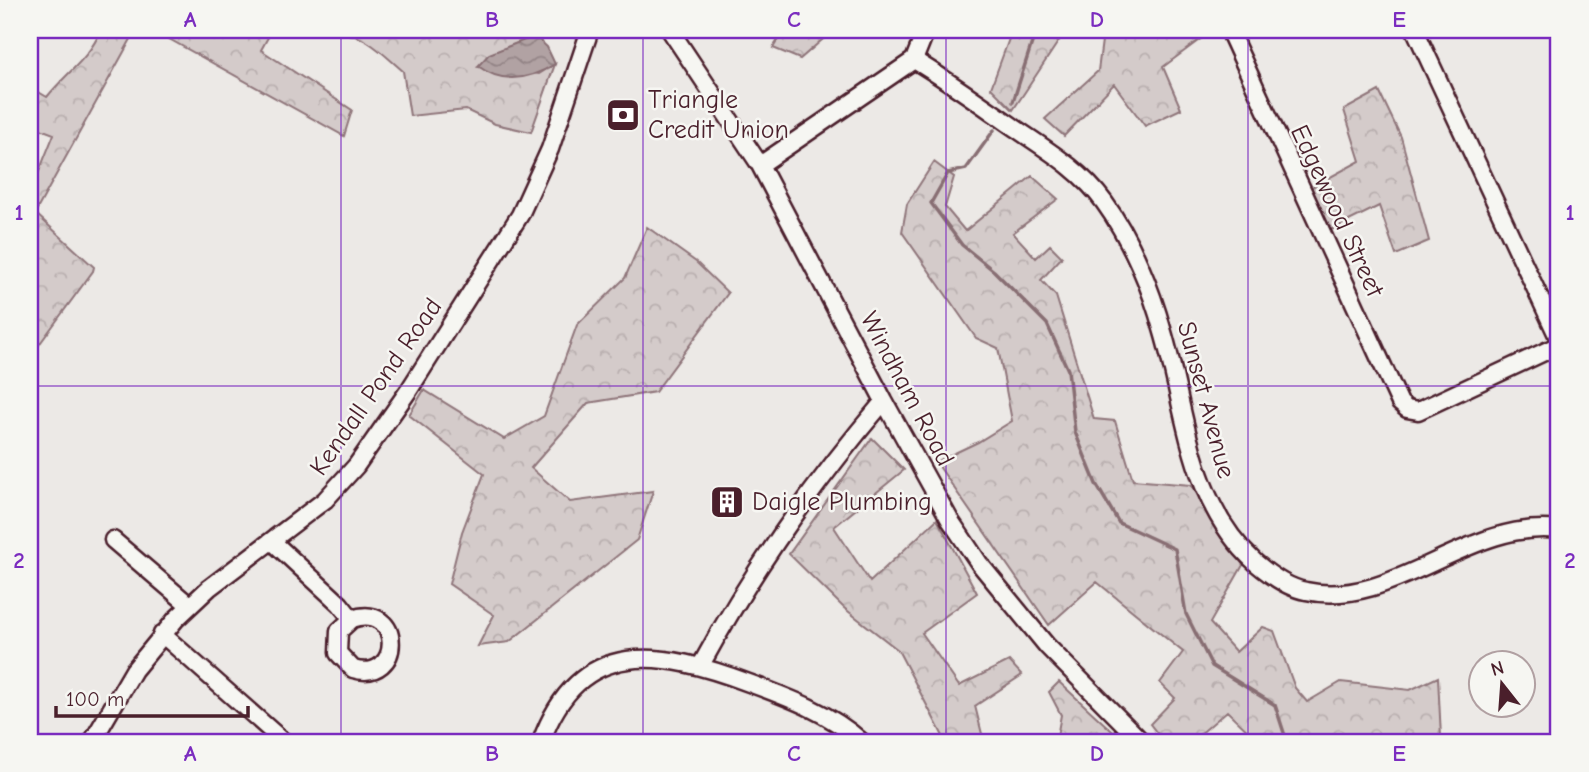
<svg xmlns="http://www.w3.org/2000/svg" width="1589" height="772" viewBox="0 0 1589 772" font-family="'Comic Neue',sans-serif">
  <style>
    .forest { fill: url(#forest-crowns); stroke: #8f757a; stroke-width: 2 }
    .water { fill: url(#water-waves); stroke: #886e73; stroke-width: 2 }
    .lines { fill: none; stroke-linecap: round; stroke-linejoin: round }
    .stream { stroke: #886e73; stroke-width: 3.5 }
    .minor-casing { stroke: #4a1f2b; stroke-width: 21 }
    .minor { stroke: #f6f6f2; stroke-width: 16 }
    .grid { fill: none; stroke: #7b2cbf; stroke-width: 2; stroke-opacity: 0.55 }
    .labels { text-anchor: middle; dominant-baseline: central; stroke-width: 5; stroke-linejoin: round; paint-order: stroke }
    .poi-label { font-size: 26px; fill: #4a1f2b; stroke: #f6f6f2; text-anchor: start }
    .street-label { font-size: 26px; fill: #4a1f2b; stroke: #f6f6f2 }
    .neatline { fill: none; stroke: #7b2cbf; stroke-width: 2.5 }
    .grid-label { font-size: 23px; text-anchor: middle; font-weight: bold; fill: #7b2cbf }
  </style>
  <defs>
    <pattern id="forest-crowns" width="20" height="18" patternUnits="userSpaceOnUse" patternTransform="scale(1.75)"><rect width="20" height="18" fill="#d4cbca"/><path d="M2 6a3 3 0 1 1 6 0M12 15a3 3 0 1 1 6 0" fill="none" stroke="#b8aeae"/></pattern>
    <pattern id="water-waves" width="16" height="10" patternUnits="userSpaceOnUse" patternTransform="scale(1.75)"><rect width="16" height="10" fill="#b1a2a3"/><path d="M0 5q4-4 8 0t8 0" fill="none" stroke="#928385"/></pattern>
  </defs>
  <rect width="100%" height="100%" fill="#ece9e6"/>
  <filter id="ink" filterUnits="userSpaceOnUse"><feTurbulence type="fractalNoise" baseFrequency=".0143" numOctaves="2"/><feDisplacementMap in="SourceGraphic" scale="14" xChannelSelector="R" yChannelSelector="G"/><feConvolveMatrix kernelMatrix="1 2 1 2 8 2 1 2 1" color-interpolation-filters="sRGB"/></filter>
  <g filter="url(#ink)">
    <path class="forest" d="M101 30H136L35 213 94 267 93 271 30 357V194L54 134 30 125V87L47 97C68 71 88 60 101 30Z
      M153 30H272L261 50 352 110 344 136Z
      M293 30H535V36L490 54 478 67 539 74 555 64 531 132 495 124 466 110 410 116 403 71C384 55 364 32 337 33 319 33 310 35 293 30Z
      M784 30H828L830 33 800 59 773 48Z
      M1009 30H1066L1013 110 991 88 1010 36Z
      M1099 30 1210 32 1163 67 1181 109 1145 126 1114 84 1064 136 1045 119 1098 71 1103 33Z
      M1379 91 1401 137 1429 241 1396 255 1379 206 1329 231 1310 188 1360 161 1344 110Z
      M934 162 954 177 945 207 965 231 1032 176 1058 199 1013 233 1036 258 1050 245 1062 257 1041 280 1056 296 1094 419 1115 421 1133 480 1191 485 1243 565 1210 623 1236 652 1263 627 1274 631 1295 688 1307 702 1341 682 1410 690 1438 677 1441 737 1428 742H1259L1227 711 1191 742H1164L1150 724 1175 698 1160 683 1183 652 1097 582 1049 625 936 462 978 442 1012 421 998 348 976 338 902 232 907 204Z
      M647 227 696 262 728 293 655 392 588 403 531 468 570 502 653 491 637 540 509 642 478 646 494 615 449 584 462 532 484 474 409 415 424 390 504 439 544 416 577 325 625 278Z
      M872 438 904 470 834 527 870 582 937 519 977 593 922 633 959 686 1009 661 1022 675 975 706 984 742H946L898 650 844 608 789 554Z
      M1059 682 1124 742H1056L1061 715 1049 692Z"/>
    <path class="water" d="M535 36 547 47 555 64C529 80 503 85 478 66L489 54Z"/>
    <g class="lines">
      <path class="stream" d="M1013 102 1036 30
        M994 130 966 169 948 173 931 203 962 245 994 271 1047 324 1068 370 1075 432 1096 484 1119 523 1175 549 1186 614 1212 666 1275 705 1287 742"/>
      <g class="minor-casing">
        <path id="minor" d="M670 30 760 165 884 401 950 520 979 563 1047 646 1142 742
          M1229 30 1400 403 1407 409 1418 411 1559 345
          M1415 30 1559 339
          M914 60C949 81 982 105 1015 128 1047 150 1081 170 1104 202 1131 239 1151 288 1163 332 1187 413 1189 503 1256 563 1270 575 1288 588 1306 591 1393 610 1469 518 1559 530
          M760 165 914 60 926 30
          M113 540 189 605
          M273 542 340 604 352 619C403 601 404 684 353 669L338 653 339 631 352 619
          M162 634 284 742
          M701 665C752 571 815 482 884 401
          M92 742 134 670 176 619 209 588 325 500 356 466 409 390 520 215 550 149 590 30
          M541 742C580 634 663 651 749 683 790 698 830 713 862 742"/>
      </g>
      <use href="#minor" class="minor"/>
    </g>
  </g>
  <path class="grid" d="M341 30V742M643 30V742M946 30V742M1248 30V742M30 386H1559"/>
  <defs>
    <g id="bank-square" transform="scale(1.75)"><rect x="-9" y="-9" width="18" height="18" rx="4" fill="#4a1f2b" stroke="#f6f6f2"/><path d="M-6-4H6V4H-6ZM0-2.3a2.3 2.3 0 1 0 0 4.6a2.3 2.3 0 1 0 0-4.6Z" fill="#fff"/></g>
    <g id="building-square" transform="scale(1.75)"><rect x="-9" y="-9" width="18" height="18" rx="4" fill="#4a1f2b" stroke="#f6f6f2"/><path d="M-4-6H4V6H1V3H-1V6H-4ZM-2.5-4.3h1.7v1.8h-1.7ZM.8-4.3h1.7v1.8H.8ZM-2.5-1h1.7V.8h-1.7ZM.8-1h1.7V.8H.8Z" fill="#fff"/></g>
  </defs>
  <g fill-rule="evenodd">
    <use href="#bank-square" x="623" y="115"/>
    <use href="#building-square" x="727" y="502"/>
  </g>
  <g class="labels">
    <g class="poi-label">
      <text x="648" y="100">Triangle<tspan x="648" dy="30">Credit Union</tspan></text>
      <text x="752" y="502">Daigle Plumbing</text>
    </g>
    <g class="street-label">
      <text transform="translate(1337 211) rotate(65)">Edgewood Street</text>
      <text transform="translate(376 387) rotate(-55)">Kendall Pond Road</text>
      <text transform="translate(907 389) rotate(62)">Windham Road</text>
      <text transform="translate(1206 400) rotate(75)">Sunset Avenue</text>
    </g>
  </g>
  <rect width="1589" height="772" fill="none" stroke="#f6f6f2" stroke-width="77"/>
  <g transform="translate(1502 684) rotate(343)"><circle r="33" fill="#f6f6f2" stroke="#b1a0a2" stroke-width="2"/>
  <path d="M0-5L12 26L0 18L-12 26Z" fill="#4a1f2b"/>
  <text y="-10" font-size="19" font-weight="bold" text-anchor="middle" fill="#4a1f2b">N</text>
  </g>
  <path d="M56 706v10h192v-10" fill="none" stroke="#4a1f2b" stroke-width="3.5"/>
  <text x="66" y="706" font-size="21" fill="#4a1f2b" stroke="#f6f6f2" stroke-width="5" paint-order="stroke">100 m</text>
  <rect x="38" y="38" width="1512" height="696" class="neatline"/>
  <g class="grid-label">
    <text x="190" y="27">A</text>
    <text x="492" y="27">B</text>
    <text x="794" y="27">C</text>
    <text x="1097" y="27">D</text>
    <text x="1399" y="27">E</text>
    <text x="19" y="220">1</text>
    <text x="1570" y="220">1</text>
    <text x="19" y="568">2</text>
    <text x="1570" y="568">2</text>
    <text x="190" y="761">A</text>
    <text x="492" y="761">B</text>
    <text x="794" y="761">C</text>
    <text x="1097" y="761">D</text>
    <text x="1399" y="761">E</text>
  </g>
</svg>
